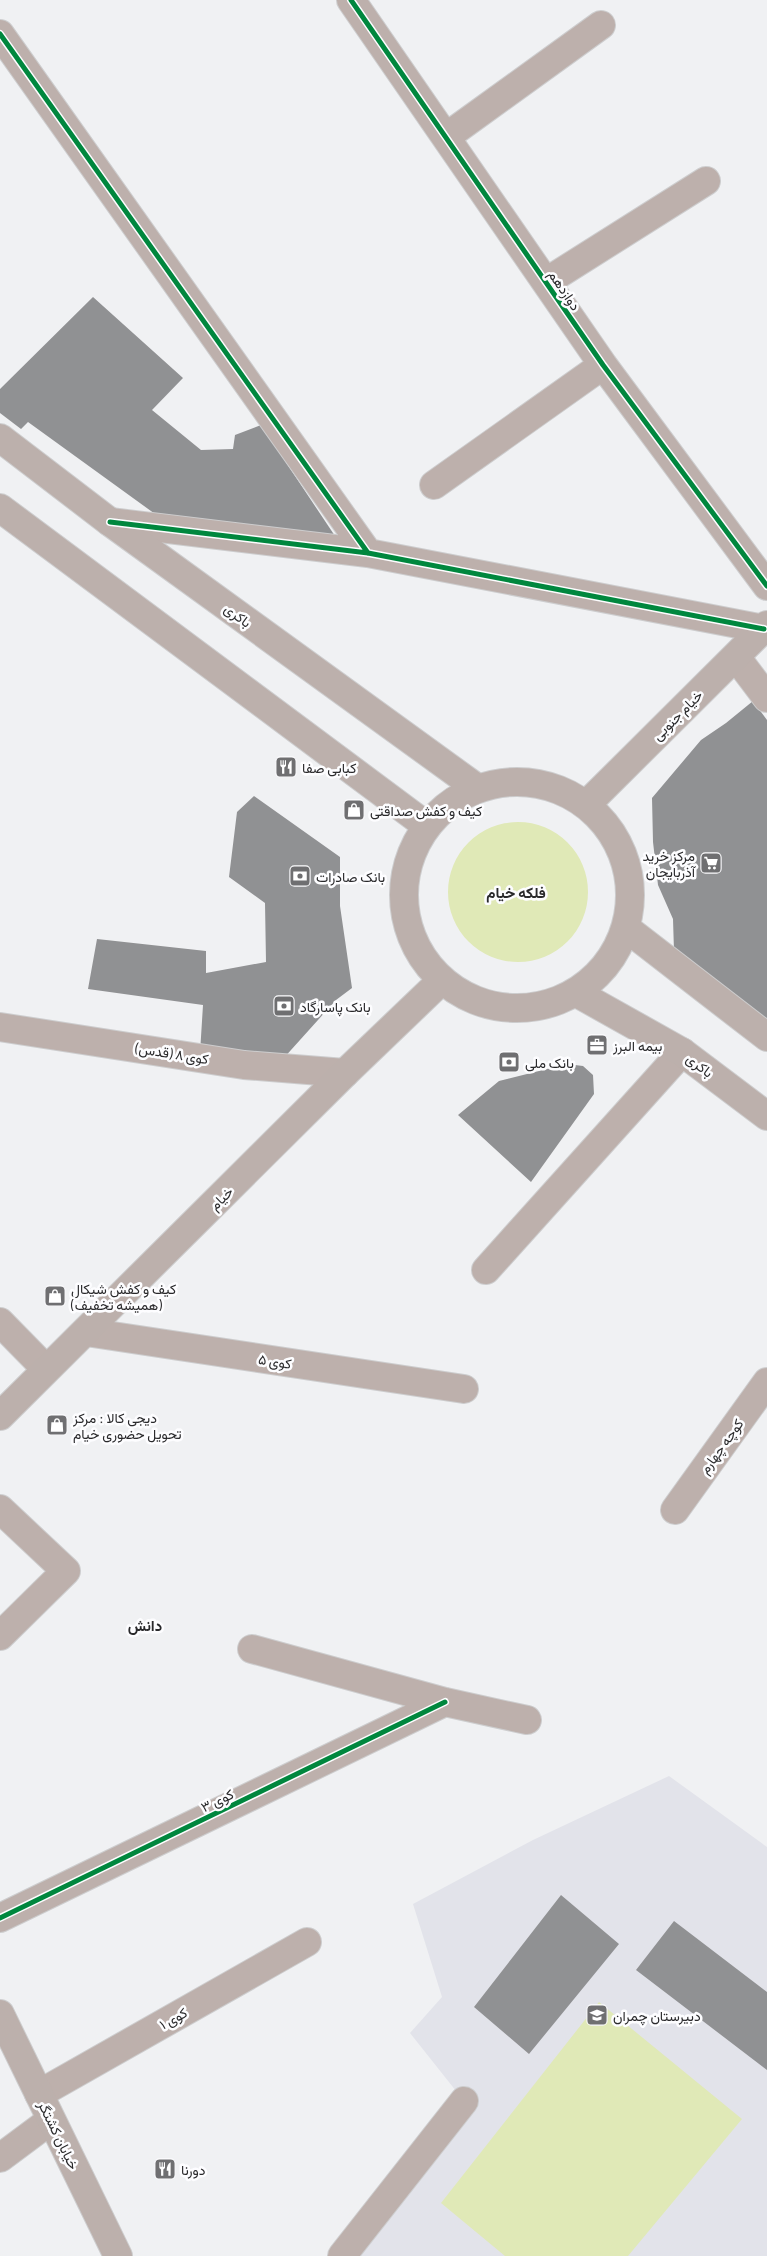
<svg xmlns="http://www.w3.org/2000/svg" width="767" height="2256" viewBox="0 0 767 2256" font-family="Barlow,Vazirmatn,sans-serif">
  <style>
    .built { fill: #e2e3ea }
    .green { fill: #e0e9b7 }
    .building { fill: #909193 }
    .lines { fill: none; stroke-linecap: round; stroke-linejoin: round }
    .street-casing { stroke: #cdcdce; stroke-width: 30 }
    .secondary-casing { stroke: #cdcdce; stroke-width: 30 }
    .street { stroke: #bdb0ac; stroke-width: 28 }
    .secondary { stroke: #bcb0ac; stroke-width: 28 }
    .cycleway-casing { stroke: #fdfdff; stroke-width: 8 }
    .cycleway { stroke: #00873e; stroke-width: 5 }
    .labels { text-anchor: middle; dominant-baseline: central; stroke-width: 5; stroke-linejoin: round; paint-order: stroke }
    .street-label { font-size: 14px; fill: #29292b; stroke: #fdfdff }
    .poi-label { font-size: 14px; fill: #29292b; stroke: #fdfdff; text-anchor: start }
    .neighbourhood-label { font-size: 15px; font-weight: bold; fill: #29292b; stroke: #fdfdff }
  </style>
  <rect width="100%" height="100%" fill="#f0f1f3"/>
  <path class="built" d="M669 1776 767 1847V2256H342L464 2101 410 2033 442 1997 413 1904 533 1840Z"/>
  <path class="green" d="M448 892a70 70 0 1 1 140 0a70 70 0 1 1-140 0Z
    M599 2002 742 2119 628 2256H505L441 2203Z"/>
  <path class="building" d="M93 297 183 378 152 410 201 450 233 449 235 435 261 425 335 536 252 529V525L199 519H162L28 422 21 429 0 413V389Z
    M753 701 767 720V1023L674 951 673 919 658 885 653 842 652 798 701 740 726 723Z
    M254 796 340 857V906L352 988 336 1000 282 1060 200 1053 203 1005 88 989 97 939 206 951V973L266 962 265 903 229 877 237 812Z
    M567 1064 583 1066 593 1075 594 1094 531 1182 458 1115 499 1081Z
    M561 1895 619 1944 529 2054 474 2007Z
    M674 1921 767 1992V2070L636 1970Z"/>
  <g class="lines">
    <g class="street-casing">
      <path id="street" d="M351 0 603 365 767 586
        M0 34 368 553
        M446 137 601 25
        M546 282 706 181
        M434 485 603 365
        M110 522 368 553 764 629
        M736 657 767 698
        M0 1027 244 1065 345 1073
        M486 1270 682 1052
        M0 1322 46 1369
        M86 1332 464 1389
        M0 1509 66 1571 0 1636
        M675 1510 767 1382
        M252 1649 445 1702 527 1720
        M0 1918 445 1702
        M39 2094 307 1942
        M0 2158 51 2120
        M342 2256 464 2101"/>
    </g>
    <g class="secondary-casing">
      <path id="secondary" d="M0 438 110 522 477 788
        M0 508 427 826
        M404 895a113 113 0 1 1 226 0a113 113 0 1 1-226 0Z
        M586 805 767 625
        M626 928 767 1037
        M575 992 682 1052 767 1116
        M0 1416 345 1073 442 980
        M0 2014 118 2256"/>
    </g>
    <use href="#street" class="street"/>
    <use href="#secondary" class="secondary"/>
    <g class="cycleway-casing">
      <path id="cycleway" d="M351 0 603 365 767 586
        M0 34 368 553
        M110 522 368 553 764 629
        M0 1918 445 1702"/>
    </g>
    <use href="#cycleway" class="cycleway"/>
  </g>
  <defs>
    <g id="restaurant-square" transform="scale(1.125)"><rect x="-9" y="-9" width="18" height="18" rx="4" fill="#6f6f71" stroke="#fdfdff"/><path d="M-5-6h1v4h1v-4h1v4h1v-4h1v5L-1.5 .5V6h-2V.5L-5-1ZM5-6V6H3V1.5H1.5Q1.5-4 5-6Z" fill="#fff"/></g>
    <g id="shop-square" transform="scale(1.125)"><rect x="-9" y="-9" width="18" height="18" rx="4" fill="#6f6f71" stroke="#fdfdff"/><path d="M-5-2.5h2.3a2.7 3.5 0 0 1 5.4 0H5L5.5 6h-11ZM-1.5-2.5h3a1.5 2.3 0 0 0-3 0Z" fill="#fff"/></g>
    <g id="supermarket-square" transform="scale(1.125)"><rect x="-9" y="-9" width="18" height="18" rx="4" fill="#6f6f71" stroke="#fdfdff"/><path d="M-6-5.5h2.5l.6 2H6L4.5 2H-2.5L-4.4-4H-6ZM-1.5 3.2a1.3 1.3 0 1 0 .1 0ZM3 3.2a1.3 1.3 0 1 0 .1 0Z" fill="#fff"/></g>
    <g id="bank-square" transform="scale(1.125)"><rect x="-9" y="-9" width="18" height="18" rx="4" fill="#6f6f71" stroke="#fdfdff"/><path d="M-6-4H6V4H-6ZM0-2.3a2.3 2.3 0 1 0 0 4.6a2.3 2.3 0 1 0 0-4.6Z" fill="#fff"/></g>
    <g id="office-square" transform="scale(1.125)"><rect x="-9" y="-9" width="18" height="18" rx="4" fill="#6f6f71" stroke="#fdfdff"/><path d="M-6-3h4V-5.5h4V-3h4V5H-6ZM-1-4.5V-3h2v-1.5ZM-6 0V1H6V0Z" fill="#fff"/></g>
    <g id="school-square" transform="scale(1.125)"><rect x="-9" y="-9" width="18" height="18" rx="4" fill="#6f6f71" stroke="#fdfdff"/><path d="M0-5L7-2L0 1L-7-2ZM-4 1L0 2.5L4 1V4Q0 6-4 4Z" fill="#fff"/></g>
  </defs>
  <g fill-rule="evenodd">
    <use href="#restaurant-square" x="286" y="767"/>
    <use href="#shop-square" x="354" y="810"/>
    <use href="#supermarket-square" x="711" y="863"/>
    <use href="#bank-square" x="300" y="876"/>
    <use href="#bank-square" x="284" y="1006"/>
    <use href="#office-square" x="597" y="1045"/>
    <use href="#bank-square" x="509" y="1062"/>
    <use href="#shop-square" x="55" y="1296"/>
    <use href="#shop-square" x="57" y="1425"/>
    <use href="#school-square" x="597" y="2015"/>
    <use href="#restaurant-square" x="165" y="2169"/>
  </g>
  <g class="labels">
    <g class="street-label">
      <text transform="translate(565 290) rotate(56)">دوازدهم</text>
      <text transform="translate(238 615) rotate(36)">باکری</text>
      <text transform="translate(677 715) rotate(-45)">خیام جنوبی</text>
      <text transform="translate(172 1053) rotate(9)">کوی ۸ (قدس)</text>
      <text transform="translate(700 1065) rotate(37)">باکری</text>
      <text transform="translate(221 1198) rotate(-45)">خیام</text>
      <text transform="translate(275 1361) rotate(9)">کوی ۵</text>
      <text transform="translate(721 1446) rotate(-54)">کوچه چهارم</text>
      <text transform="translate(217 1800) rotate(-26)">کوی ۳</text>
      <text transform="translate(173 2018) rotate(-29)">کوی ۱</text>
      <text transform="translate(59 2135) rotate(64)">خیابان کشتگر</text>
    </g>
    <g class="poi-label">
      <text x="302" y="767">کبابی صفا</text>
      <text x="370" y="810">کیف و کفش صداقتی</text>
      <text x="695" y="855" text-anchor="end">مرکز خرید<tspan x="695" dy="16">آذربایجان</tspan></text>
      <text x="316" y="876">بانک صادرات</text>
      <text x="300" y="1006">بانک پاسارگاد</text>
      <text x="613" y="1045">بیمه البرز</text>
      <text x="525" y="1062">بانک ملی</text>
      <text x="71" y="1288">کیف و کفش شیکال<tspan x="71" dy="16">(همیشه تخفیف)</tspan></text>
      <text x="73" y="1417">دیجی کالا : مرکز<tspan x="73" dy="16">تحویل حضوری خیام</tspan></text>
      <text x="613" y="2015">دبیرستان چمران</text>
      <text x="181" y="2169">دورنا</text>
    </g>
    <g class="neighbourhood-label">
      <text x="516" y="892">فلکه خیام</text>
      <text x="145" y="1625">دانش</text>
    </g>
  </g>
</svg>
